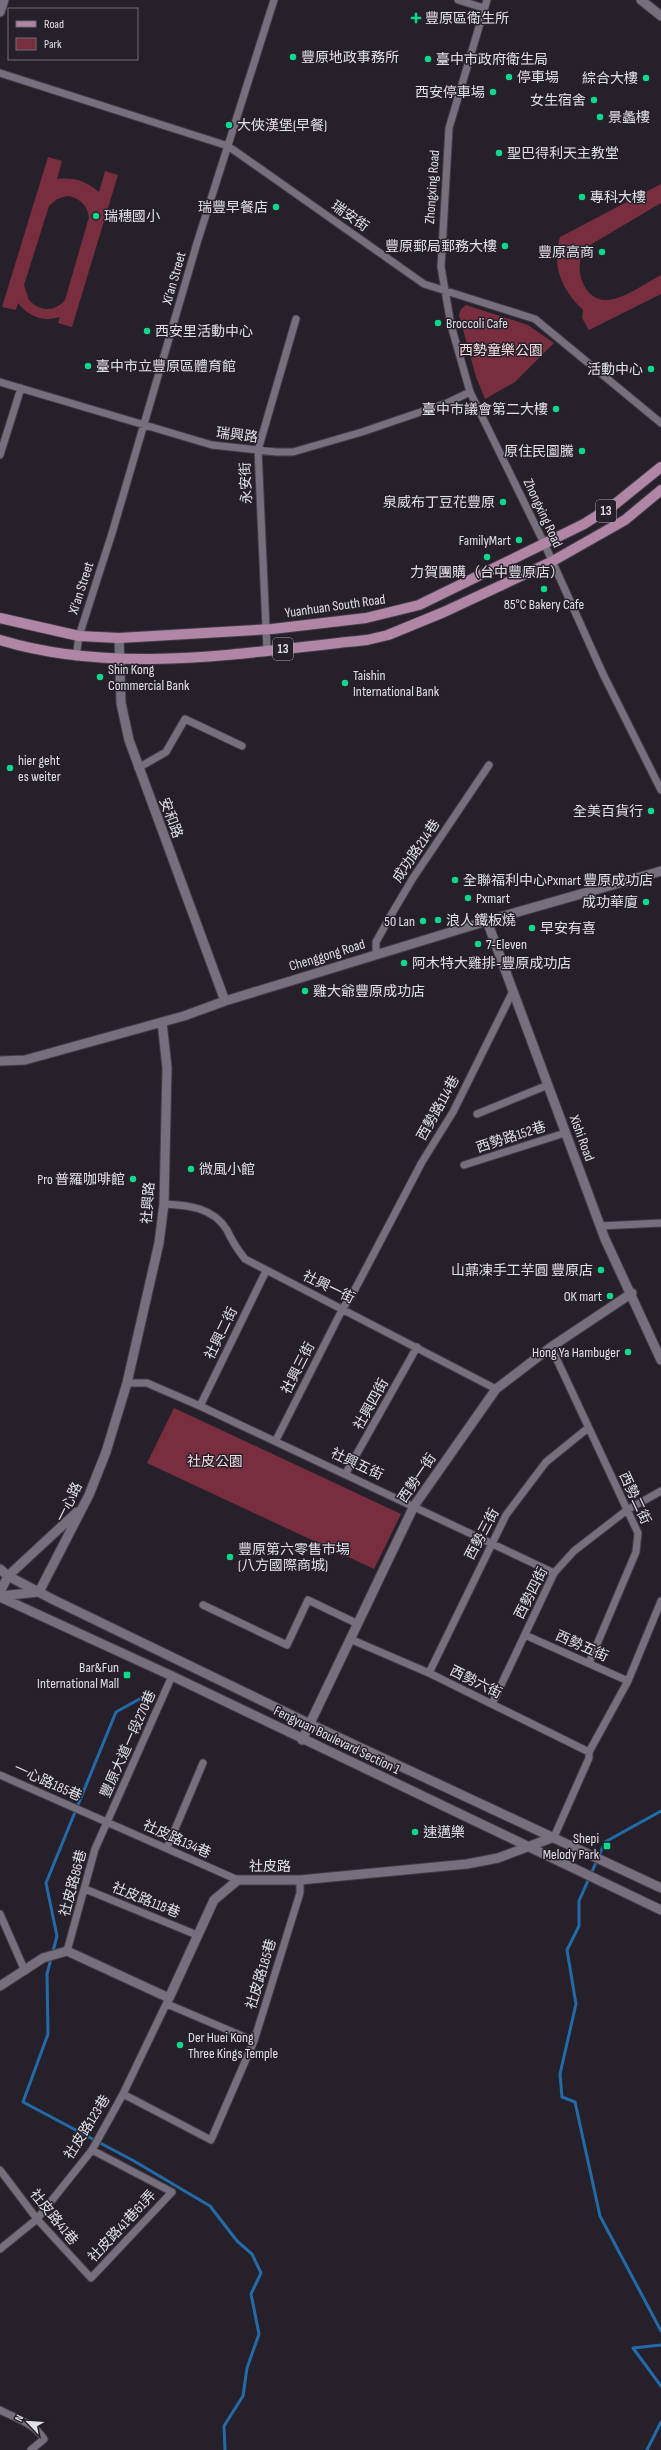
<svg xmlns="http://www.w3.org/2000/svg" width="661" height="2450" viewBox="0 0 661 2450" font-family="'Sofia Sans Condensed','Noto Sans TC',sans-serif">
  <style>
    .green { fill: #792e3f; fill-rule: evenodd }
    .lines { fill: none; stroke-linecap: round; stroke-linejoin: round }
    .stream { stroke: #236ba8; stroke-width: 3 }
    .minor-casing { stroke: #423d46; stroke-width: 9 }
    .tertiary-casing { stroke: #423d46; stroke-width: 11 }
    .primary-casing { stroke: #423d46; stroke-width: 12 }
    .minor { stroke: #766f7d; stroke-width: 7 }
    .tertiary { stroke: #766f7d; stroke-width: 9 }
    .primary { stroke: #b085a6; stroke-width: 10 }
    .poi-dot { fill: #0ed98a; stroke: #26202b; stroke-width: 1.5 }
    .labels { text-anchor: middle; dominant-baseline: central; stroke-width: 3; stroke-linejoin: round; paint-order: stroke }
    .shield { fill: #26202b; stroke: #aaa5ae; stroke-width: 1 }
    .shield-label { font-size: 13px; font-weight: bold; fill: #e2dee6 }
    .poi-label { font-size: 14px; fill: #e2dee6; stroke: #26202b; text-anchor: start }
    .street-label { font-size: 14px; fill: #e2dee6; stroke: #26202b }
    .park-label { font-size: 14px; fill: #f6dcdf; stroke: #26202b }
  </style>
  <rect width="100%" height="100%" fill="#26202b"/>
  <path class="green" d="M48 157 62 161 57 179C74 177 86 181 99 192L105 171 118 175 72 327 58 323 60 317C43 322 29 317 18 303L16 310 2 307ZM67 196C79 197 87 205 89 217L65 300C55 312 40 312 29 300L24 285 49 206 57 199Z
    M661 184V203L585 248C571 270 586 307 614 299 630 295 647 282 661 275V294L589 330 582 318 583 310C562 290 551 266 560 237Z
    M466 305 528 325 554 343 515 382 485 399 476 377 459 315 461 309Z
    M174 1408 401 1514 374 1569 147 1463Z"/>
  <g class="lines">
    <path class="stream" d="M145 1696 116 1712 46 1883 57 1936 47 1974 48 2034 23 2102 134 2161 210 2206 237 2241 252 2254 261 2273 251 2294 259 2334 247 2368 243 2396 224 2426 225 2450
      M661 1811 605 1842 579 1901V1926L567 1950 576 2004 560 2074 562 2097 575 2102 600 2216 661 2331
      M661 2345 633 2348 661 2386
      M647 2450 661 2422"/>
    <g class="minor-casing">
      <path id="minor" d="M458 0 484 8
        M487 0 449 128 441 267 451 325 470 392 544 543 603 674 661 790
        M0 73 228 146 424 284 535 319 661 423
        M0 382 212 445 276 452H293L362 432 447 403 470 392
        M0 455 21 388
        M267 650 258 450 296 319
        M76 657 79 636 113 530 197 243 274 0
        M138 768 166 752 185 719 242 746
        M376 955V942L391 915 413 878 489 765
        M477 1114 548 1085
        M464 1165 565 1133
        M164 1204C187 1205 213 1207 227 1230 232 1241 237 1249 245 1259L496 1389
        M600 1226 661 1223
        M551 1347 638 1533 636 1552 589 1663
        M127 1383H147L200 1406 554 1573
        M200 1406 266 1271
        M276 1440 343 1308 352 1295 422 1162 453 1112 513 991
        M346 1473 417 1347
        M203 1605 287 1645 308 1600 356 1623
        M525 1635 628 1681
        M350 1639 429 1673 589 1752
        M429 1673 506 1515 546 1462 588 1428
        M492 1704 554 1573 574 1551 627 1510 661 1491
        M0 1775 238 1880
        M554 1837 589 1758V1752L628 1681 661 1601
        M167 1848 203 1763
        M85 1889 197 1935
        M0 1914 25 1971
        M67 1951 95 1849 172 1676
        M167 2004 254 2041
        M123 2094 211 2140 254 2041 300 1893V1880
        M0 2170 37 2219 91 2278 172 2192 92 2150
        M0 2249 37 2219 92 2150 123 2094 169 1998
        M0 2410C15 2418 35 2424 44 2439L31 2450"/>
    </g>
    <g class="tertiary-casing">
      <path id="tertiary" d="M641 0 661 16
        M0 12 4 0
        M119 638 121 703 129 740 225 1001
        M487 921 605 1239 661 1360
        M0 1061 25 1060 184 1016 225 1001 500 917 661 871
        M0 1569 8 1576 54 1600 310 1724 661 1888
        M0 1592 8 1576 77 1512
        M0 1596 39 1592 89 1495 106 1452 127 1383 159 1243 164 1204 167 1068 162 1022
        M0 1597 172 1676 661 1910
        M302 1740 414 1506 496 1389 551 1347 632 1293
        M0 1986 43 1958 67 1951 169 1998 214 1900 238 1880H300L467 1864 498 1858 554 1837"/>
    </g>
    <g class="primary-casing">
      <path id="primary" d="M0 618 79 636 119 638 272 629 366 618 419 605 584 524 614 505 661 467
        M0 640C119 676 245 652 367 640L388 635 444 612 551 562 625 520 661 490"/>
    </g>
    <use href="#minor" class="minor"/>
    <use href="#tertiary" class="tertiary"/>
    <use href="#primary" class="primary"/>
  </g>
  <g class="poi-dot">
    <path d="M414 12h4v4h4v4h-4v4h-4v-4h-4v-4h4z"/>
    <circle cx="293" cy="57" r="4"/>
    <circle cx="428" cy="59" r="4"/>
    <circle cx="509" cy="77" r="4"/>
    <circle cx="646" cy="78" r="4"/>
    <circle cx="493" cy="92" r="4"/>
    <circle cx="594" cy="100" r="4"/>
    <circle cx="600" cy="117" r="4"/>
    <circle cx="229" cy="125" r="4"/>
    <circle cx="499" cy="153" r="4"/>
    <circle cx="582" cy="197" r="4"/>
    <circle cx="276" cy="207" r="4"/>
    <circle cx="96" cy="216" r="4"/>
    <circle cx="505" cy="246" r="4"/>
    <circle cx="602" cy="252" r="4"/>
    <circle cx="438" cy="323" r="4"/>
    <circle cx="147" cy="331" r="4"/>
    <circle cx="88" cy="366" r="4"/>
    <circle cx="651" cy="369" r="4"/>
    <circle cx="556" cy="409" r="4"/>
    <circle cx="582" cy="451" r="4"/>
    <circle cx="503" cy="502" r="4"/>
    <circle cx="519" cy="540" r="4"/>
    <circle cx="487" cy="557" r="4"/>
    <circle cx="544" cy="589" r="4"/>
    <circle cx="100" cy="677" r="4"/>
    <circle cx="345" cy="683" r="4"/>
    <circle cx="10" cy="768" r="4"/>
    <circle cx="651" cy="811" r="4"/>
    <circle cx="455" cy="880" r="4"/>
    <circle cx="468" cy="898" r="4"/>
    <circle cx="646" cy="902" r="4"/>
    <circle cx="438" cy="920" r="4"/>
    <circle cx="423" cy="921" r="4"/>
    <circle cx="532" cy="928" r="4"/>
    <circle cx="478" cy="944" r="4"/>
    <circle cx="404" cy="963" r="4"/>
    <circle cx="305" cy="991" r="4"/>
    <circle cx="191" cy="1169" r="4"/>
    <circle cx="133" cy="1179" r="4"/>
    <circle cx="601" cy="1270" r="4"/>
    <circle cx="610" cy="1296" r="4"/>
    <circle cx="628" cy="1352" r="4"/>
    <circle cx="230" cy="1557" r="4"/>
    <rect x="123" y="1671" width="8" height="8" rx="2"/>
    <circle cx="415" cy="1832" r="4"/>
    <rect x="603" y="1842" width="8" height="8" rx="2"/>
    <circle cx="180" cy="2045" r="4"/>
  </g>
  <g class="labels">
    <g class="shield">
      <rect x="596" y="500" width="20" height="22" rx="3"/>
      <rect x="273" y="638" width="20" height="22" rx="3"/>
    </g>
    <g class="shield-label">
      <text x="606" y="511">13</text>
      <text x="283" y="649">13</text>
    </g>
    <g class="poi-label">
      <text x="425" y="18">豐原區衛生所</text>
      <text x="301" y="57">豐原地政事務所</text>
      <text x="436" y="59">臺中市政府衛生局</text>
      <text x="517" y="77">停車場</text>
      <text x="638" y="78" text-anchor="end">綜合大樓</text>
      <text x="485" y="92" text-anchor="end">西安停車場</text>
      <text x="586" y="100" text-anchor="end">女生宿舍</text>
      <text x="608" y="117">景蠡樓</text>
      <text x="237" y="125">大俠漢堡(早餐)</text>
      <text x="507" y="153">聖巴得利天主教堂</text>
      <text x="590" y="197">專科大樓</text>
      <text x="268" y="207" text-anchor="end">瑞豐早餐店</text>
      <text x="104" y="216">瑞穗國小</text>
      <text x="497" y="246" text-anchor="end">豐原郵局郵務大樓</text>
      <text x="594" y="252" text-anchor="end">豐原高商</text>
      <text x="446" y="323">Broccoli Cafe</text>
      <text x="155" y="331">西安里活動中心</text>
      <text x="96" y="366">臺中市立豐原區體育館</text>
      <text x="643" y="369" text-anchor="end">活動中心</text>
      <text x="548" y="409" text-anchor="end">臺中市議會第二大樓</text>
      <text x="574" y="451" text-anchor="end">原住民圖騰</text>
      <text x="495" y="502" text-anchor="end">泉威布丁豆花豐原</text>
      <text x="511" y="540" text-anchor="end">FamilyMart</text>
      <text x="487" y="572" text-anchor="middle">力賀團購（台中豐原店）</text>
      <text x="544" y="604" text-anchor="middle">85°C Bakery Cafe</text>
      <text x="108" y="669">Shin Kong<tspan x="108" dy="16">Commercial Bank</tspan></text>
      <text x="353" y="675">Taishin<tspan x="353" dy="16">International Bank</tspan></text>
      <text x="18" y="760">hier geht<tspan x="18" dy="16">es weiter</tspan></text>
      <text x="643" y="811" text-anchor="end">全美百貨行</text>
      <text x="463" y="880">全聯福利中心Pxmart 豐原成功店</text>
      <text x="476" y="898">Pxmart</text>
      <text x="638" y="902" text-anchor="end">成功華廈</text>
      <text x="446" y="920">浪人鐵板燒</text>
      <text x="415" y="921" text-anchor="end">50 Lan</text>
      <text x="540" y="928">早安有喜</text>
      <text x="486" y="944">7-Eleven</text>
      <text x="412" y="963">阿木特大雞排-豐原成功店</text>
      <text x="313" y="991">雞大爺豐原成功店</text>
      <text x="199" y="1169">微風小館</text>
      <text x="125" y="1179" text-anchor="end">Pro 普羅咖啡館</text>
      <text x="593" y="1270" text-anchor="end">山薡凍手工芋圓 豐原店</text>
      <text x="602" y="1296" text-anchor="end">OK mart</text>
      <text x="620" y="1352" text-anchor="end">Hong Ya Hambuger</text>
      <text x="238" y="1549">豐原第六零售市場<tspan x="238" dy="16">(八方國際商城)</tspan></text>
      <text x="119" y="1667" text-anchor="end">Bar&amp;Fun<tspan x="119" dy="16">International Mall</tspan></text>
      <text x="423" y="1832">速邁樂</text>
      <text x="599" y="1838" text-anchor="end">Shepi<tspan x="599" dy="16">Melody Park</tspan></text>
      <text x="188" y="2037">Der Huei Kong<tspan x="188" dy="16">Three Kings Temple</tspan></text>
    </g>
    <g class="street-label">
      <text transform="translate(432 187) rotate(-86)">Zhongxing Road</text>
      <text transform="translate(350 216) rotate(35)">瑞安街</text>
      <text transform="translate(174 278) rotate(-74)">Xi’an Street</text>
      <text transform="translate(237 435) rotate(7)">瑞興路</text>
      <text transform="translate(246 483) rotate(-93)">永安街</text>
      <text transform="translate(543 513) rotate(65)">Zhongxing Road</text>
      <text transform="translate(81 588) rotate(-72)">Xi’an Street</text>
      <text transform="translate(335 606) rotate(-8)">Yuanhuan South Road</text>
      <text transform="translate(171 818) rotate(70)">安和路</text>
      <text transform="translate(416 851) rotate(-56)">成功路214巷</text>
      <text transform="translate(327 955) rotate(-17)">Chenggong Road</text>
      <text transform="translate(438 1108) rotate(-61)">西勢路114巷</text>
      <text transform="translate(511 1137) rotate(-18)">西勢路152巷</text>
      <text transform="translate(582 1138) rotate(70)">Xishi Road</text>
      <text transform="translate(148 1203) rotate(-86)">社興路</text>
      <text transform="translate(329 1287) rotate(26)">社興一街</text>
      <text transform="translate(221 1333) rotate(-64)">社興二街</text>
      <text transform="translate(298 1368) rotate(-63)">社興三街</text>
      <text transform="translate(371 1404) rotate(-61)">社興四街</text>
      <text transform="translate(357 1464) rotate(25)">社興五街</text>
      <text transform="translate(417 1478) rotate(-56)">西勢一街</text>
      <text transform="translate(635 1498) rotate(65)">西勢二街</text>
      <text transform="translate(69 1502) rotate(-64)">一心路</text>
      <text transform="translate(482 1534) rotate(-62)">西勢三街</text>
      <text transform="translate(531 1593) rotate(-63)">西勢四街</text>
      <text transform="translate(582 1646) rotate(24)">西勢五街</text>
      <text transform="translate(476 1682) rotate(26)">西勢六街</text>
      <text transform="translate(337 1740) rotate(26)">Fengyuan Boulevard Section 1</text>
      <text transform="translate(128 1744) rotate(-66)">豐原大道一段270巷</text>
      <text transform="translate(48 1782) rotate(24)">一心路185巷</text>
      <text transform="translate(177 1839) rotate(24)">社皮路134巷</text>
      <text x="270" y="1866">社皮路</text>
      <text transform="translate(73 1883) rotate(-75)">社皮路86巷</text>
      <text transform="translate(146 1900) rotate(22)">社皮路118巷</text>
      <text transform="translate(261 1974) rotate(-73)">社皮路185巷</text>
      <text transform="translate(87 2127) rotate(-58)">社皮路123巷</text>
      <text transform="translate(54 2217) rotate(51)">社皮路41巷</text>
      <text transform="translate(122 2226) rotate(-47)">社皮路41巷61弄</text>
    </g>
    <g class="park-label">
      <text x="501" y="350">西勢童樂公園</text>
      <text x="215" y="1461">社皮公園</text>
    </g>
  </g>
  <rect x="8" y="8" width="130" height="52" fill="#26202b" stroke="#716c76"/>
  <rect x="16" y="21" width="20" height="6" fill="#b085a6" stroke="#716c76"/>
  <text x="44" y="28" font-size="12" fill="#e2dee6">Road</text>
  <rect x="16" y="38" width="20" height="12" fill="#792e3f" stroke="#716c76"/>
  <text x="44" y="48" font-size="12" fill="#e2dee6">Park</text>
  <g transform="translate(28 2422) rotate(295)" stroke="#26202b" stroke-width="3" paint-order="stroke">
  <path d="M0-3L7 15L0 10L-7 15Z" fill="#e2dee6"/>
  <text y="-6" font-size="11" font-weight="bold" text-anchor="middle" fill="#e2dee6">N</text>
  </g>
</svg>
